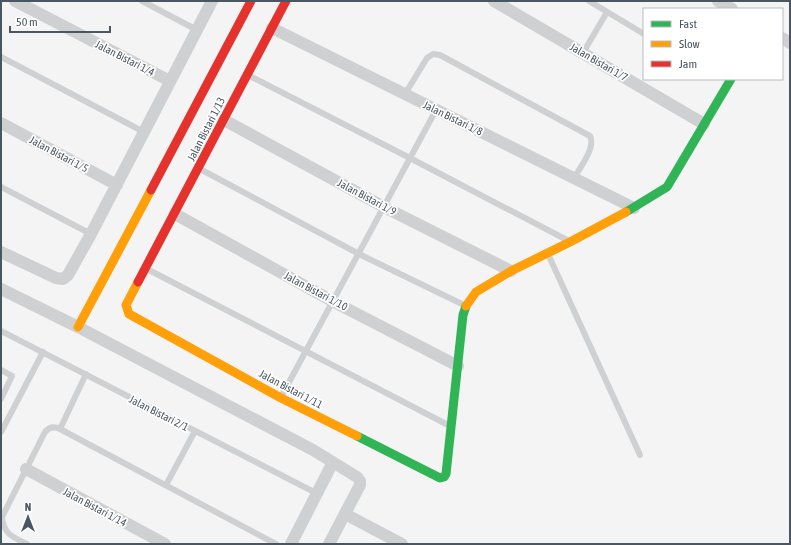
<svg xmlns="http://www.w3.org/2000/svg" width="791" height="545" viewBox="0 0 791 545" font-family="'Asap Condensed',sans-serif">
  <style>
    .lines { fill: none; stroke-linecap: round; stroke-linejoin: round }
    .lane { stroke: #ced0d2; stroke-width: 6 }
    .street { stroke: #ced0d2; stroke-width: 12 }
    .fast { stroke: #30b455; stroke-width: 9 }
    .slow { stroke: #ff9f0a; stroke-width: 9 }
    .jam { stroke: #e5322d; stroke-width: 9 }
    .labels { text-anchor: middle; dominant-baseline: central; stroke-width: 3.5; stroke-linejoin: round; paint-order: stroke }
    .street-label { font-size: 11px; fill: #4a5661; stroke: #fff }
  </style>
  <rect width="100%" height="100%" fill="#f4f4f4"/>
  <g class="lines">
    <path class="lane" d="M142 1 197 30
      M589 1 644 34
      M583 53 607 12
      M1 57 144 132
      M248 75 406 156 567 240
      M405 94 427 58 433 54 440 55 590 136C596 147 580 168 574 178
      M200 169 359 254 466 306
      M1 187 91 234
      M548 254 640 455
      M147 269 450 426
      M1 331 318 494
      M1 370 12 376 1 399
      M281 397 436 110
      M60 429 276 544
      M1 432 43 352
      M166 485 195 431
      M27 544C13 537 4 535 2 517L45 432C49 427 54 426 60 429L86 374"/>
    <path class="street" d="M15 1 170 81
      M494 1 704 124
      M718 1 732 9
      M272 28 634 208
      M782 38 790 43
      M224 120 384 207 511 271
      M1 123 117 185
      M175 214 334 302 458 366
      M1 252 56 278 63 279 68 275 91 234 212 1
      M1 289 78 327 313 450 357 477 360 481V485L329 544
      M26 469 165 544
      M345 514 402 544
      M291 544 333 462"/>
    <path class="fast" d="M626 212 667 187 731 79
      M357 436 440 478 444 477 446 474 463 315 466 306"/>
    <path class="slow" d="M138 282 126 305 129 314 281 398 357 436
      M466 306 476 292 511 271 570 242 626 212
      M78 327 151 190"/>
    <path class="jam" d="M151 190 251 1
      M138 282 286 1"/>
  </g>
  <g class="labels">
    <g class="street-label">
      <text transform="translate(125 58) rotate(27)">Jalan Bistari 1/4</text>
      <text transform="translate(599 62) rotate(30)">Jalan Bistari 1/7</text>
      <text transform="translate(453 118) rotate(26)">Jalan Bistari 1/8</text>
      <text transform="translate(206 129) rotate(-63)">Jalan Bistari 1/13</text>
      <text transform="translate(59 154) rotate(28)">Jalan Bistari 1/5</text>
      <text transform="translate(367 197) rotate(28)">Jalan Bistari 1/9</text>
      <text transform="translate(316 291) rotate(28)">Jalan Bistari 1/10</text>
      <text transform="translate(291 389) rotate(28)">Jalan Bistari 1/11</text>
      <text transform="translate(159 413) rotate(27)">Jalan Bistari 2/1</text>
      <text transform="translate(95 507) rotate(28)">Jalan Bistari 1/14</text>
    </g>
  </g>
  <rect width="791" height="545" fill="none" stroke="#4a5661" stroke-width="4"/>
  <rect x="643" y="8" width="140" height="72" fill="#ffffff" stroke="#b7bbc0"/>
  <rect x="651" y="21" width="20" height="6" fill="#30b455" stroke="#b7bbc0"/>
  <text x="679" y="28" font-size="12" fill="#4a5661">Fast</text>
  <rect x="651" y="41" width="20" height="6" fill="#ff9f0a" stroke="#b7bbc0"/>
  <text x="679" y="48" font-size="12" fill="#4a5661">Slow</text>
  <rect x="651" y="61" width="20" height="6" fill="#e5322d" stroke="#b7bbc0"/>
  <text x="679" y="68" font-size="12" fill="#4a5661">Jam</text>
  <g transform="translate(28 517)" stroke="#ffffff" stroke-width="3" paint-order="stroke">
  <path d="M0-3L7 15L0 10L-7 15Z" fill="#4a5661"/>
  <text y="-6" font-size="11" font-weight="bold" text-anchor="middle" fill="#4a5661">N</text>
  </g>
  <path d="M10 26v6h100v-6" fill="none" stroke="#4a5661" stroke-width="2"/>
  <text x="16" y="26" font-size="12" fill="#4a5661" stroke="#ffffff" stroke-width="3" paint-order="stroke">50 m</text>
</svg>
